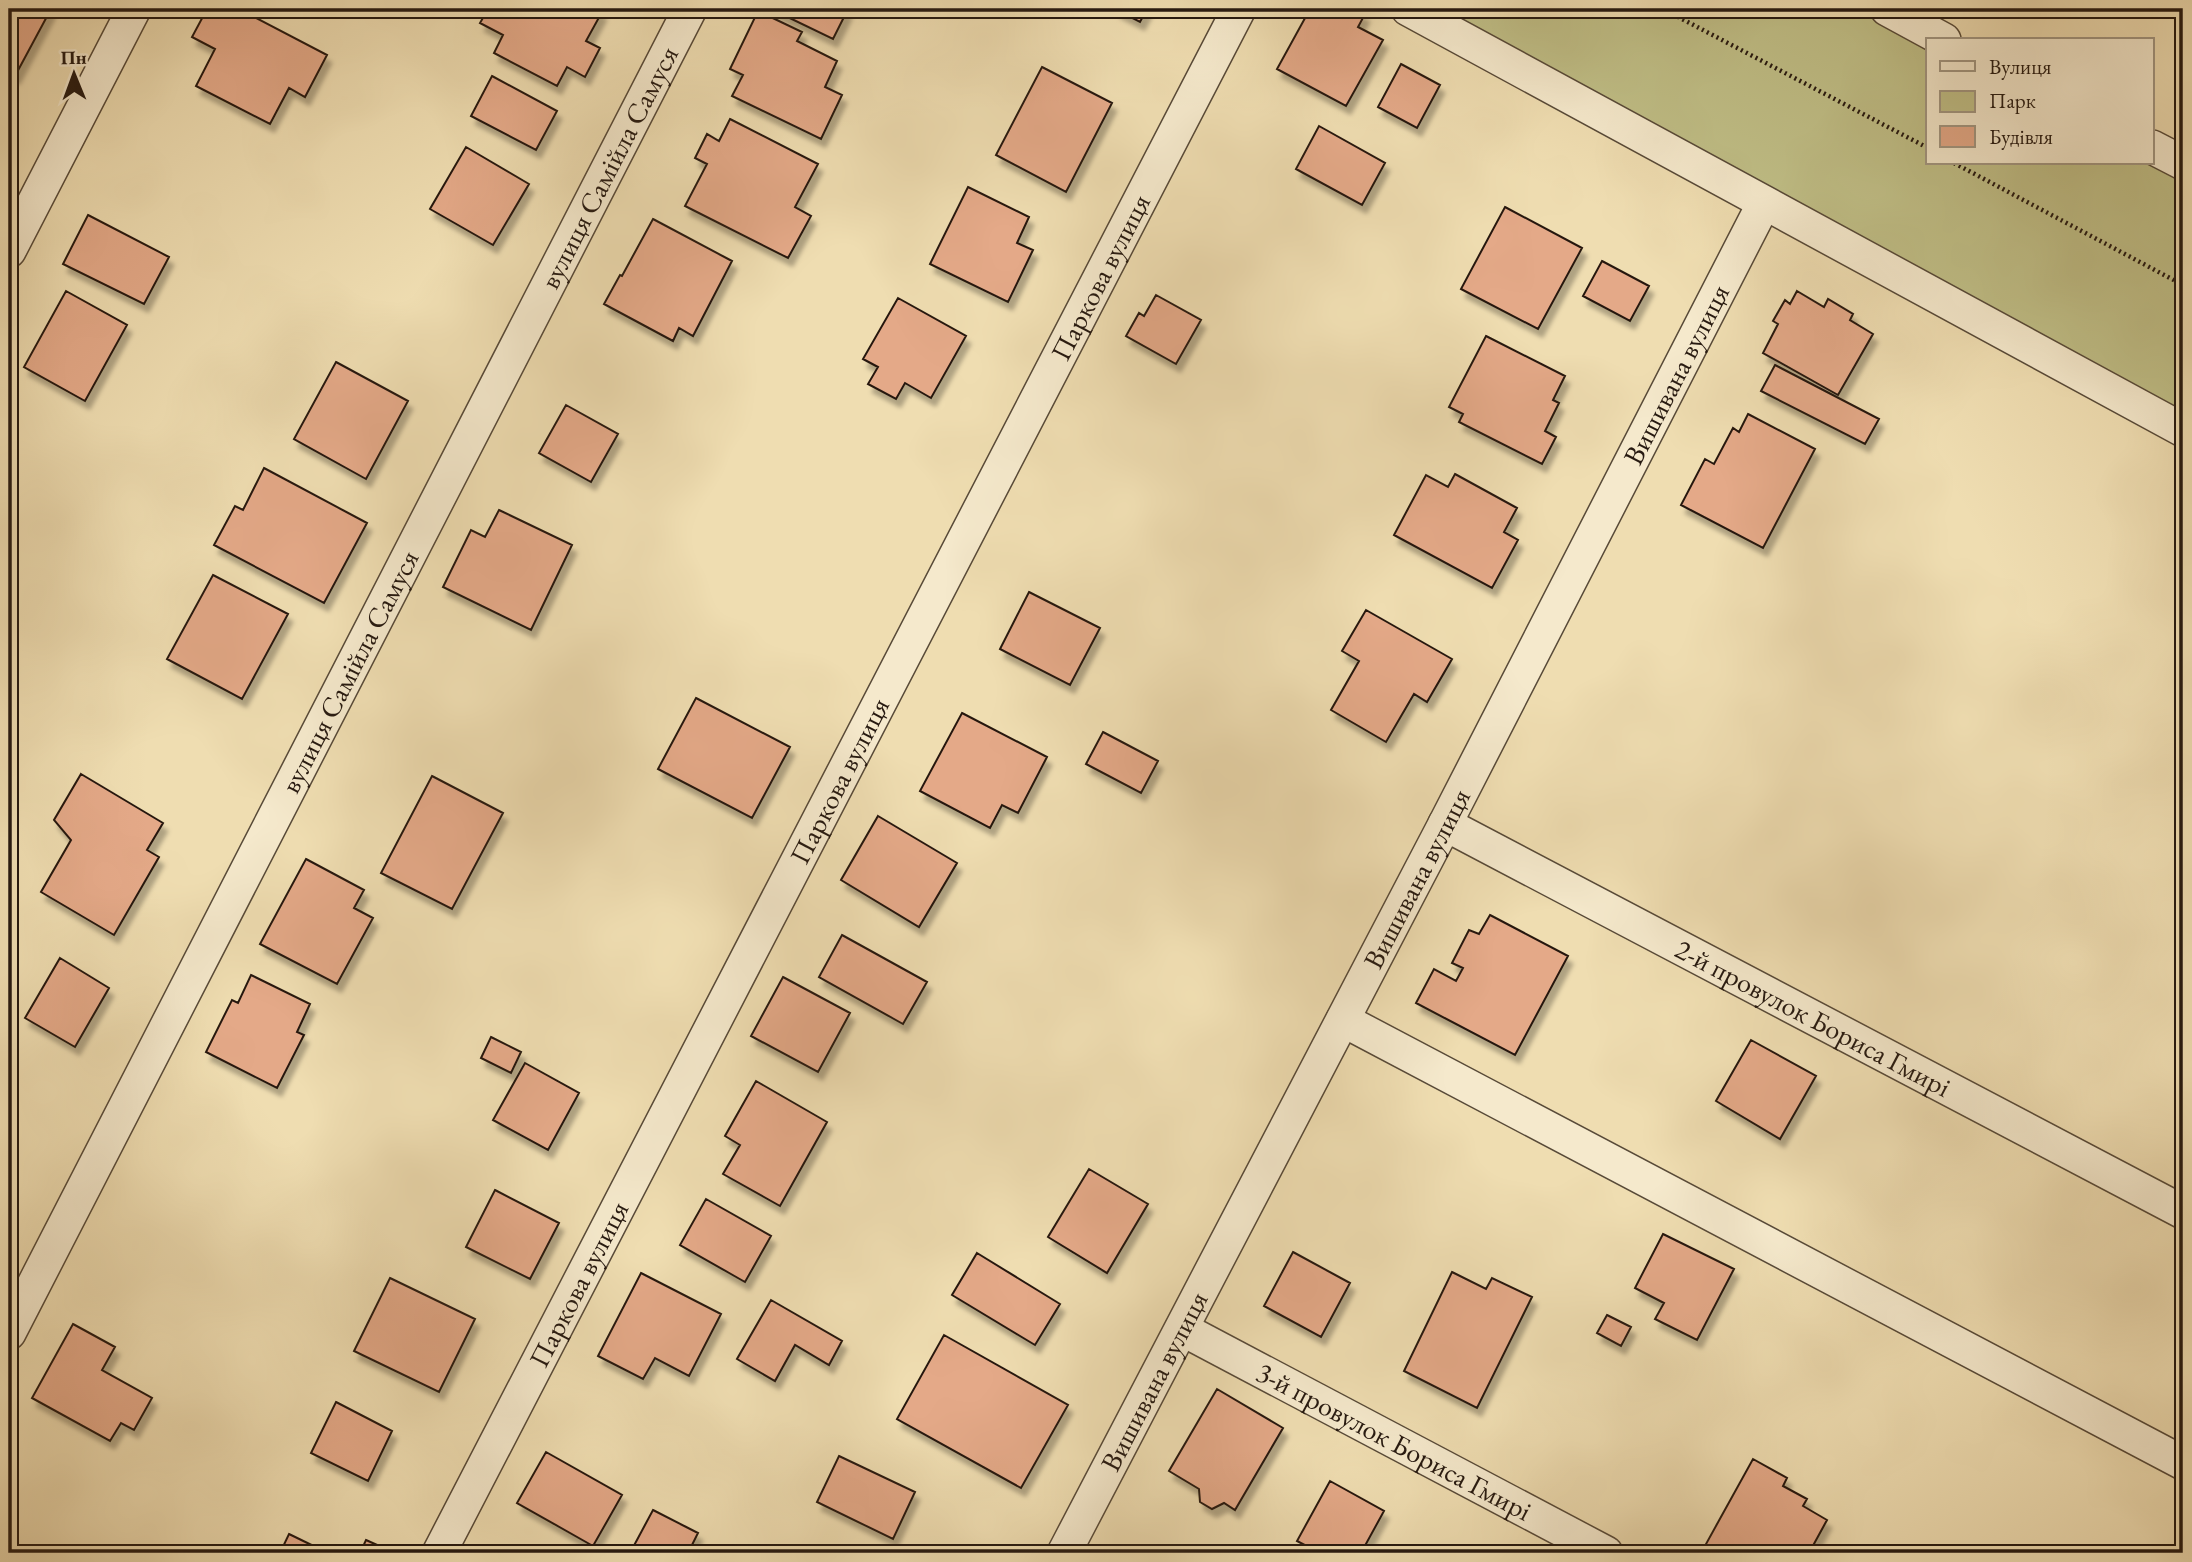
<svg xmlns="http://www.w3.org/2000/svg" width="2192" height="1562" viewBox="0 0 2192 1562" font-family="'EB Garamond',serif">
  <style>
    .green { fill: #c0bf87; stroke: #736c4c; stroke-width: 2 }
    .building { fill: #e4a988; stroke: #261910; stroke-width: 2; filter: url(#shadow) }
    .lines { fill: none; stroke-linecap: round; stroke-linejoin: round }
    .street-casing { stroke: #584a38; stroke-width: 36 }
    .path { stroke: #261910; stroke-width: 4.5; stroke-dasharray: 2 3.5; stroke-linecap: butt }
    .street { stroke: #f5e9cc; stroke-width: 33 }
    .labels { text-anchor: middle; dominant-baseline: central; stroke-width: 6; stroke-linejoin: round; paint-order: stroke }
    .street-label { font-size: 28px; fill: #261910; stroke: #f5e9cc }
  </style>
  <defs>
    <filter id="shadow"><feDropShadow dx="4.5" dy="8" stdDeviation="2" flood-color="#0004"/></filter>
  </defs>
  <rect width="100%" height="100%" fill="#efddb1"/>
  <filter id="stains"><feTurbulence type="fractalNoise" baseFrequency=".00286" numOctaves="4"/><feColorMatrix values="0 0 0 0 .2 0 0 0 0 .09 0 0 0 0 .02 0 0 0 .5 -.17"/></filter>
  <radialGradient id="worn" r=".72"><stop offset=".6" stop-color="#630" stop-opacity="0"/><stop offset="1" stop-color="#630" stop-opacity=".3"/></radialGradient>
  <path class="green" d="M1408 9H1892L1928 40V163H2152L2183 158V430Z"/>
  <path class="building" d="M9 9H51L15 76 9 72Z
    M207 9H239L327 55 305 97 289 88 270 124 196 86 215 49 192 37Z
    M488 9H596L602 12 586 41 600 48 585 77 567 67 557 86 494 53 503 35 480 23Z
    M771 9H844L847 11 833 39Z
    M1115 9H1147L1140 22Z
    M1310 9H1324L1329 11 1330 9H1354L1365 14 1358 27 1383 40 1346 106 1277 69Z
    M758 11 802 32 797 41 837 61 825 87 842 95 821 139 732 96 743 75 730 69Z
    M1401 64 1440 85 1417 128 1378 107Z
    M1042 67 1112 103 1066 192 996 155Z
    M492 76 557 111 536 150 471 116Z
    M730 119 818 164 795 207 811 216 788 258 685 206 707 164 695 158 707 134 719 141Z
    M1319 126 1385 163 1362 205 1296 169Z
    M466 147 529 184 493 245 430 209Z
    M968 187 1029 217 1017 243 1033 250 1008 302 930 264Z
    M1505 207 1582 248 1538 329 1461 289Z
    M88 215 169 257 144 304 63 264Z
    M653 219 732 261 693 336 679 328 673 341 604 304 620 275 622 276Z
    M1602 261 1649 286 1630 321 1583 296Z
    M66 291 127 325 85 401 24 367Z
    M1797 291 1824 307 1828 299 1853 314 1850 320 1873 334 1838 395 1763 353 1778 324 1773 321 1785 300 1790 304Z
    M1156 295 1201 320 1176 364 1126 336 1139 313 1144 316Z
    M898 298 966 336 931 398 905 383 896 399 868 384 878 367 863 359Z
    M1486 336 1565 376 1553 400 1559 403 1545 431 1556 437 1542 464 1459 422 1463 414 1449 407Z
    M336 362 408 401 366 479 294 439Z
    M1775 365 1879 419 1865 444 1761 391Z
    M566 405 618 434 591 482 539 453Z
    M1748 414 1815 449 1763 548 1681 505 1705 459 1714 464 1733 428 1739 432Z
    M264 468 367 523 324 603 214 545 235 506 243 510Z
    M1455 474 1517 508 1504 532 1518 540 1492 588 1394 535 1426 475 1448 487Z
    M499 510 572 545 531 630 443 587 471 530 485 537Z
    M213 575 288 614 242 699 167 659Z
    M1029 592 1100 628 1070 685 1000 649Z
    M1366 610 1452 659 1427 702 1414 694 1386 742 1331 710 1359 661 1342 651Z
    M696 698 790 747 752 818 658 769Z
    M962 713 1047 757 1018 813 1002 805 990 828 920 791Z
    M1103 732 1158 761 1141 793 1086 764Z
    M81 774 163 823 147 850 159 857 114 935 41 892 71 840 54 820Z
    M432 776 503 813 452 909 381 873Z
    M878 816 957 863 919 927 841 880Z
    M306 859 364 890 354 908 373 918 337 984 260 944Z
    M1490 915 1568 956 1515 1055 1416 1003 1434 969 1456 981 1463 968 1452 963 1469 930 1479 934Z
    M842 935 927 982 903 1024 819 977Z
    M60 958 109 988 75 1047 25 1018Z
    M251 975 310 1004 297 1032 304 1035 277 1088 206 1052 232 1000 238 1003Z
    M783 977 850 1013 818 1072 751 1036Z
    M491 1037 521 1052 511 1073 481 1058Z
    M1751 1040 1816 1076 1780 1139 1716 1101Z
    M525 1063 579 1093 548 1150 493 1120Z
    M756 1081 827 1122 780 1206 723 1174 740 1145 725 1136Z
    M1089 1169 1148 1204 1107 1273 1048 1237Z
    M495 1190 559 1223 530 1279 466 1247Z
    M706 1199 771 1236 745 1282 680 1245Z
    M1663 1234 1734 1269 1697 1340 1655 1319 1664 1303 1635 1288Z
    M1293 1252 1350 1283 1321 1337 1264 1306Z
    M977 1253 1060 1304 1035 1345 952 1295Z
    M1452 1272 1486 1289 1492 1278 1532 1297 1477 1408 1404 1371Z
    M641 1273 721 1314 689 1376 655 1358 643 1379 598 1356Z
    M390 1278 475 1319 439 1392 354 1351Z
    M771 1300 842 1341 829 1365 795 1345 775 1381 737 1359Z
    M1607 1315 1631 1327 1621 1346 1597 1333Z
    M73 1324 115 1347 102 1370 152 1398 134 1430 121 1423 110 1441 32 1398Z
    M944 1335 1068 1405 1021 1488 897 1419Z
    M1217 1389 1283 1428 1235 1510 1224 1503 1212 1509 1200 1502 1199 1489 1169 1471Z
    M336 1402 392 1431 368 1481 311 1453Z
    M546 1452 622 1495 593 1546 517 1503Z
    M839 1456 915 1492 893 1539 817 1502Z
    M1753 1459 1787 1478 1783 1486 1807 1499 1803 1506 1827 1520 1809 1553H1722L1706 1544Z
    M1330 1481 1384 1511 1361 1553H1320L1297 1541Z
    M653 1510 698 1533 688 1553H630Z
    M289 1534 328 1553H280Z
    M366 1540 395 1553H360Z"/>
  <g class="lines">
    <g class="street-casing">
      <g id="street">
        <path d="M1408 9 2183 430"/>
        <path d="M1887 9 1944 40"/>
        <path d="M2152 147 2183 163"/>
        <path d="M9 251 134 9"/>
        <path id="s1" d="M1445 824 2183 1212"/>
        <path d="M1343 1020 2183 1463"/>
        <path id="s2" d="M1182 1329 1606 1553"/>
        <path id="s3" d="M9 1333 690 9"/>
        <path id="s4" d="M439 1553 1239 9"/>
        <path id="s5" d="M1064 1553 1445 824 1764 203"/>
      </g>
    </g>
    <path class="path" d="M1663 9 1928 148
      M1954 163 2183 285"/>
    <use href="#street" class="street"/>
  </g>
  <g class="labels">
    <g class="street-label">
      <text stroke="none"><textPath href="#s3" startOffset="1311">вулиця Самійла Самуся</textPath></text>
      <text stroke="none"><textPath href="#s4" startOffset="1437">Паркова вулиця</textPath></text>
      <text stroke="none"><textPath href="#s5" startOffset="1328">Вишивана вулиця</textPath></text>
      <text stroke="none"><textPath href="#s3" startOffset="744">вулиця Самійла Самуся</textPath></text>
      <text stroke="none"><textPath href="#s4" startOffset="870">Паркова вулиця</textPath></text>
      <text stroke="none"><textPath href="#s5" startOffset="761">Вишивана вулиця</textPath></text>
      <text stroke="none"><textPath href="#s1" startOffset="416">2-й провулок Бориса Гмирі</textPath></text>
      <text stroke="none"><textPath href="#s4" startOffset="303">Паркова вулиця</textPath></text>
      <text stroke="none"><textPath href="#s5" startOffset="194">Вишивана вулиця</textPath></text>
      <text stroke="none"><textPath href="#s2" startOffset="240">3-й провулок Бориса Гмирі</textPath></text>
    </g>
  </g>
  <rect width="2192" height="1562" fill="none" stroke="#efddb1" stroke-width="35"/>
  <rect x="10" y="10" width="2171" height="1541" fill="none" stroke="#261910" stroke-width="3.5"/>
  <rect x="18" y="18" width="2157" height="1527" fill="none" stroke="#261910" stroke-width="2"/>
  <rect x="1926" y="38" width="228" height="126" fill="#f5e9cc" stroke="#a29681" stroke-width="2"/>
  <rect x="1940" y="61" width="35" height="10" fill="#f5e9cc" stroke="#a29681" stroke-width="2"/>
  <text x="1989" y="74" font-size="21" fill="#261910">Вулиця</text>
  <rect x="1940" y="91" width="35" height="21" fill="#c0bf87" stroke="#a29681" stroke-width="2"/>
  <text x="1989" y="108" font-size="21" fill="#261910">Парк</text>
  <rect x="1940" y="126" width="35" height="21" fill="#e4a988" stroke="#a29681" stroke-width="2"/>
  <text x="1989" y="144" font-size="21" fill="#261910">Будівля</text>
  <g transform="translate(74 74) rotate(359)" stroke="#f5e9cc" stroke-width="5" paint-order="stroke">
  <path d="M0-5L12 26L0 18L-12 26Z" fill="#261910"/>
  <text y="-10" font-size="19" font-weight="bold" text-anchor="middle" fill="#261910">Пн</text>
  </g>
  <rect width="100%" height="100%" filter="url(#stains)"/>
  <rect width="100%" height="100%" fill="url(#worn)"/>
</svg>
